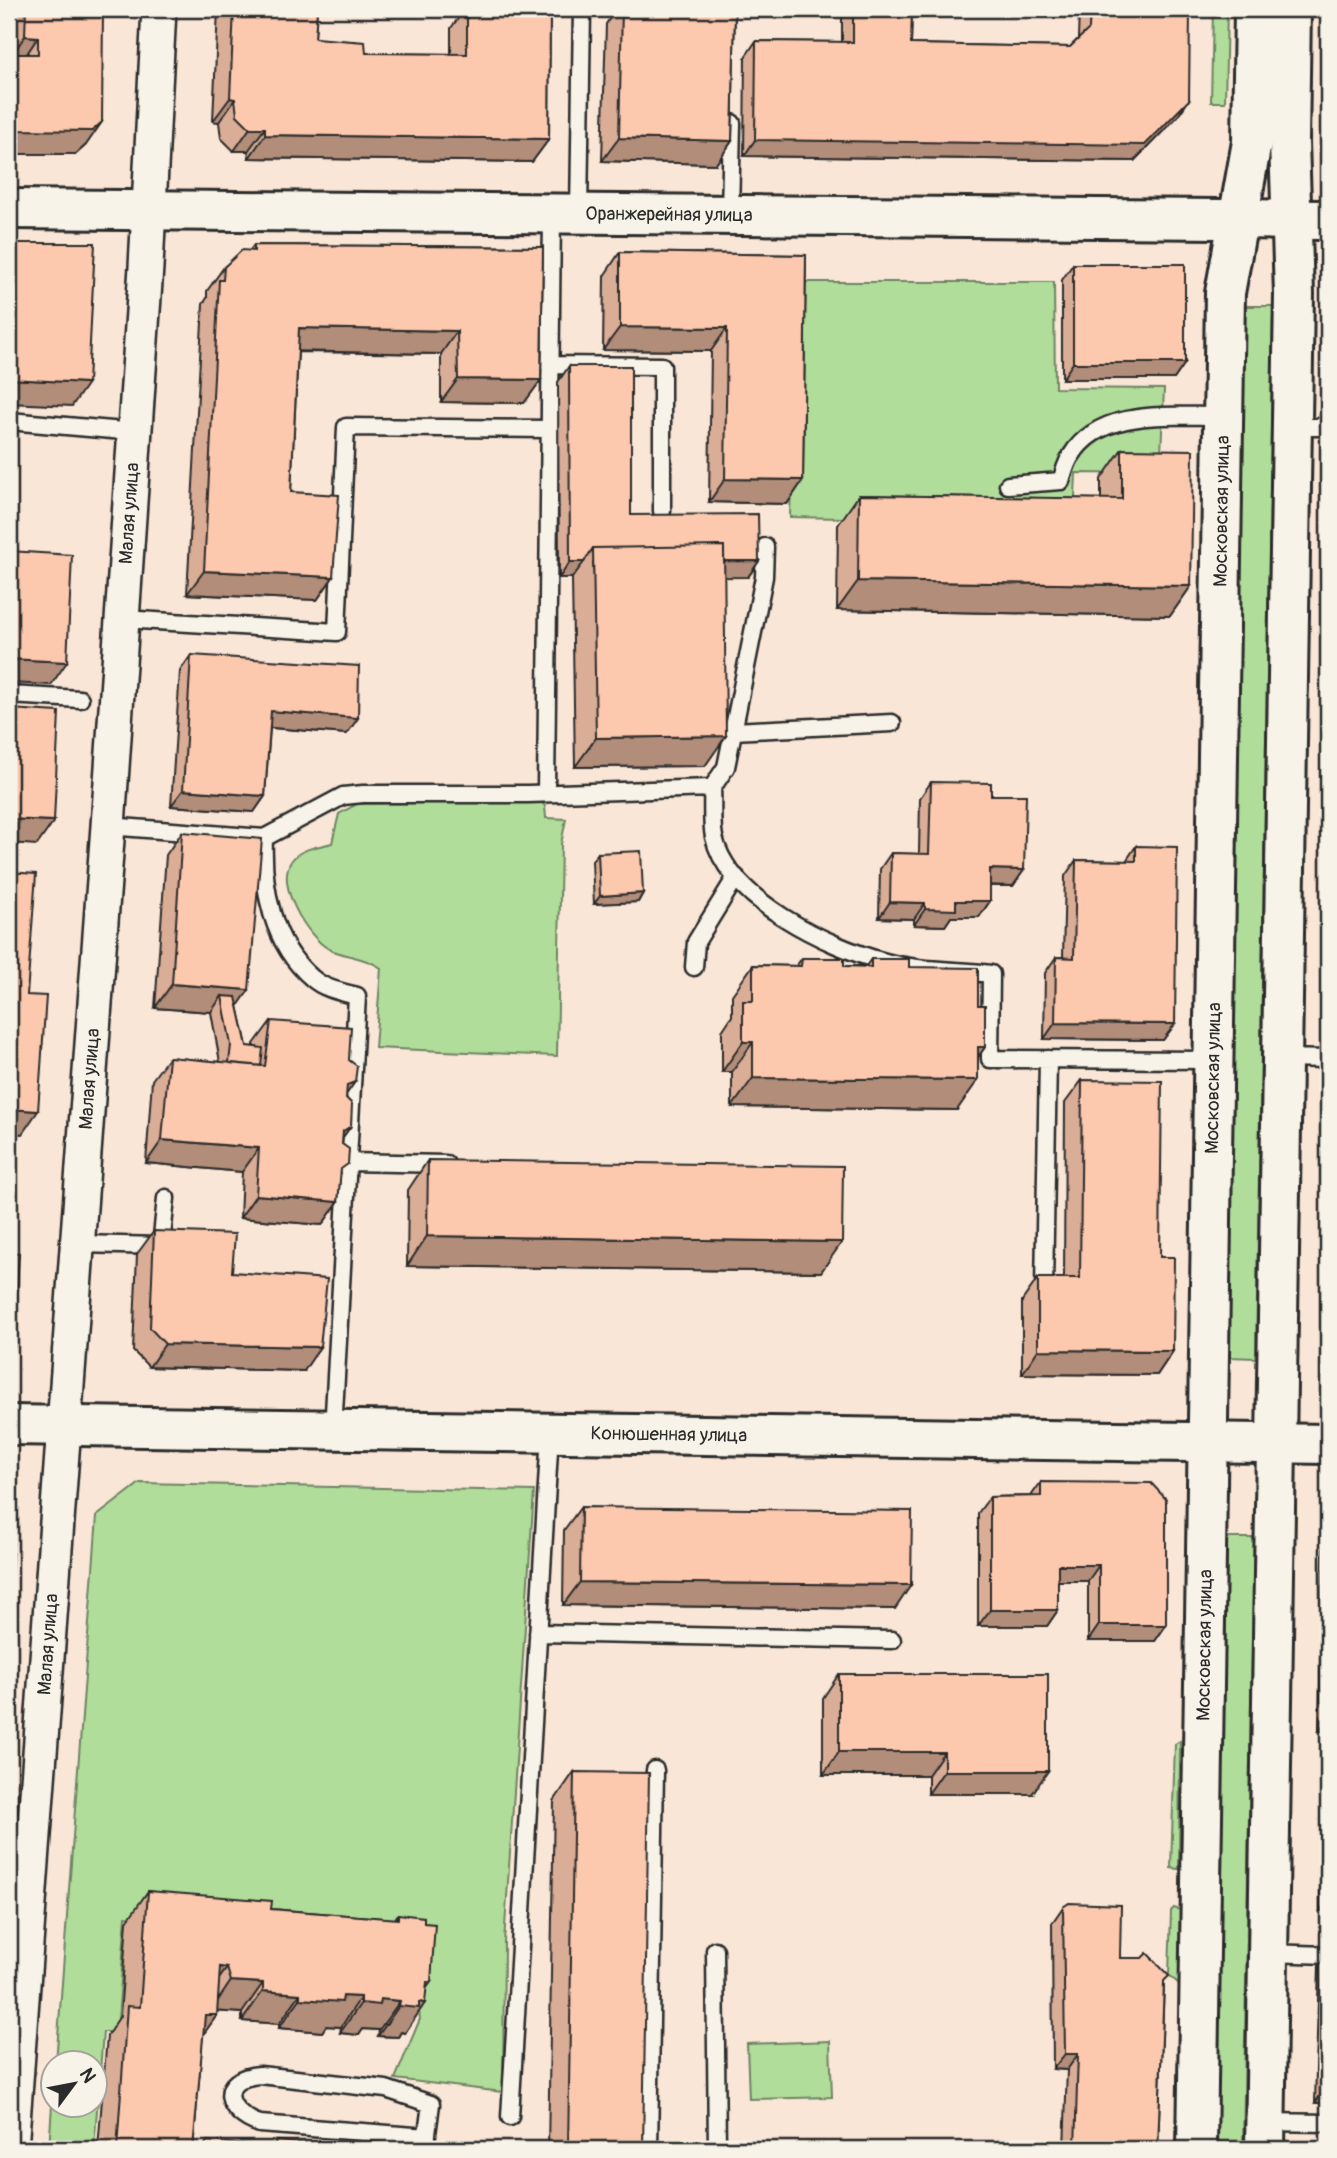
<svg xmlns="http://www.w3.org/2000/svg" width="1337" height="2158" viewBox="0 0 1337 2158" font-family="Pangolin,sans-serif">
  <style>
    .green { fill: #b1dd9b; stroke: #6e8463; stroke-width: 2 }
    .lines { fill: none; stroke-linecap: round; stroke-linejoin: round }
    .lane-casing { stroke: #2b2b2b; stroke-width: 21 }
    .street-casing { stroke: #2b2b2b; stroke-width: 38 }
    .secondary-casing { stroke: #2b2b2b; stroke-width: 44 }
    .lane { stroke: #f7f3e8; stroke-width: 16 }
    .street { stroke: #f7f3e8; stroke-width: 33 }
    .secondary { stroke: #f7f3e8; stroke-width: 38 }
    .wall { fill: #daad96; stroke: #2b2b2b; stroke-width: 2 }
    .shaded-wall { fill: #b18d7a; stroke: #2b2b2b; stroke-width: 2 }
    .building { fill: #fdc9ae; stroke: #2b2b2b; stroke-width: 2 }
    .labels { text-anchor: middle; dominant-baseline: central; stroke-width: 5; stroke-linejoin: round; paint-order: stroke }
    .street-label { font-size: 19px; fill: #2b2b2b; stroke: #f7f3e8 }
  </style>
  <rect width="100%" height="100%" fill="#f9e6d7"/>
  <filter id="ink" filterUnits="userSpaceOnUse"><feTurbulence type="fractalNoise" baseFrequency=".0143" numOctaves="2"/><feDisplacementMap in="SourceGraphic" scale="14" xChannelSelector="R" yChannelSelector="G"/><feConvolveMatrix kernelMatrix="1 2 1 2 8 2 1 2 1" color-interpolation-filters="sRGB"/></filter>
  <g filter="url(#ink)">
    <path class="green" d="M1213 9H1227L1225 102H1211Z
      M796 282H1054L1055 388 1164 389 1160 474 1076 473 1074 522 790 517Z
      M1245 306H1273L1256 1358 1229 1357Z
      M540 801 545 806 546 818 566 819 561 844 557 1056 375 1048 381 968C366 957 345 957 329 949 307 937 274 883 292 860 301 848 319 847 332 843L339 814 357 804Z
      M140 1483 534 1491 504 1942 503 2092 395 2079 420 2019 416 1990 258 1927 126 1916 117 2032H103L94 2149H49L52 2105 94 2106V2064L56 2063 97 1516Z
      M9 1484H17L9 1613Z
      M1227 1538H1254L1243 2149H1216Z
      M1180 1741 1179 1869 1171 1868 1175 1744Z
      M1174 1908 1180 1910 1179 1984 1169 1975 1171 1911Z
      M830 2041 832 2097 749 2099 747 2044Z"/>
    <g class="lines">
      <g class="lane-casing">
        <path id="lane" d="M579 214 582 9
          M730 214 732 123
          M549 365 662 366V511
          M9 421 135 432
          M1292 427H1328
          M1008 485 1061 481C1064 473 1066 463 1071 456 1101 406 1174 417 1223 416
          M122 619 337 632 346 427 548 429
          M9 695 80 699
          M734 731 892 723
          M712 788C713 804 711 822 714 837 728 900 829 947 885 962 918 971 957 970 991 974L990 1059 1213 1060
          M546 793 552 214
          M108 826 264 838 343 796 363 794H528L712 788 726 767 764 577 765 547
          M264 838C262 888 272 944 312 978 324 989 342 992 357 996L333 1431
          M694 967 696 942 736 877
          M1282 1058 1328 1059
          M347 1162 446 1164
          M79 1244 161 1246 166 1198
          M1044 1289 1048 1059
          M538 1633 892 1640
          M715 1950 717 2149
          M1268 1953 1328 1955
          M510 2117 550 1433
          M1266 2122 1328 2123
          M425 2149 431 2104 386 2089 260 2075C216 2078 225 2113 260 2124L427 2137
          M649 2149 655 1770"/>
      </g>
      <g class="street-casing">
        <g id="street">
          <path id="s1" d="M11 2149 108 826 146 267 159 9"/>
        </g>
      </g>
      <g class="secondary-casing">
        <g id="secondary">
          <path id="s2" d="M9 209 1328 220"/>
          <path id="s3" d="M9 1425 1328 1444"/>
          <path id="s4" d="M1197 2149 1225 293 1252 142 1254 9"/>
          <path d="M1265 2149 1294 294 1289 142 1291 9"/>
        </g>
      </g>
      <use href="#lane" class="lane"/>
      <use href="#street" class="street"/>
      <use href="#secondary" class="secondary"/>
    </g>
    <path class="wall" d="M21 9H103L86 145 76 154 9 54 10 24Z
      M218 9H317L315 38 366 53 451 54V28L465 9H550L549 139 532 162 249 158 248 151H234L221 138 219 122 213 121Z
      M616 9H735L732 141 716 164 602 161 606 24Z
      M842 9H912L911 44 1070 47 1078 39 1079 9H1190L1178 116 1134 161 744 156 745 57 756 41 842 42Z
      M254 245 543 247 541 380 524 403 441 402V354L298 352 291 492 333 577 317 600 187 594 203 304 207 298V291L224 267 250 250Z
      M620 252 806 255 803 480 787 504 709 502 711 351 603 350 604 276Z
      M1073 264 1185 363 1174 379H1062V280Z
      M569 366 631 515 759 561 748 577H724L705 766 575 767 572 578H559L558 382Z
      M1122 449 1191 586 1170 616 837 610 838 525 859 495 1101 499V479Z
      M191 655 347 734 270 728 265 796 254 812 171 806 180 671Z
      M931 782 991 795 1024 870 1013 886H990V901L979 917H951L945 926 914 925V919L879 918 880 869 891 853 919 854 920 798Z
      M182 832 238 1006 247 1046 254 1047V1044L271 1021 346 1094 351 1126 343 1137 338 1202 322 1225 240 1218 242 1172 146 1163 152 1080 169 1057 220 1062 211 1012 155 1008 166 855Z
      M1136 846 1175 1024 1163 1040 1044 1039 1045 973 1056 957H1063L1065 876 1076 860 1126 861Z
      M598 853 643 893 638 902 594 904 592 861Z
      M802 958 844 966H866L871 959 909 967 978 1005 985 1047 978 1057 957 1110 732 1107V1072H722V1031L732 1016V995L753 965 796 966Z
      M1082 1080 1160 1257 1173 1351 1157 1375 1022 1374V1301L1038 1278H1064L1065 1103Z
      M428 1160 821 1272 407 1266 408 1190Z
      M154 1231 232 1272 304 1371 149 1367 133 1351 137 1254Z
      M1041 1482 1166 1625 1155 1641H1088V1581H1058V1610L1047 1626H978V1513L990 1497 1031 1496Z
      M1328 1502V1731H1319L1324 1508Z
      M581 1507 895 1609 563 1605 564 1530Z
      M839 1674 1032 1794H928V1775H823V1698Z
      M574 1772 643 2149H548L554 1801Z
      M1328 1775V1911H1320L1323 1783Z
      M148 1891 271 1909 395 1919 398 1914 424 1923 431 1982 426 1988 405 2033 401 2032 398 2037 378 2036 379 2030 363 2029 359 2035 340 2033 341 2027 326 2026 322 2032 279 2028V2024L242 2021V2013L217 2011V2015L203 2034 193 2149H98L107 2036 120 2016 127 1921Z
      M1063 1907 1120 1958 1164 1983 1158 2149H1064L1067 2070 1053 2069 1052 1923Z
      M1328 1953V2103H1315L1319 1966Z"/>
    <path class="shaded-wall" d="M25 36 38 37 22 61 9 59Z
      M230 98 235 99 219 122 213 121Z
      M1189 100 1178 116 1134 161 744 156 755 140Z
      M102 122 86 145 76 154H9V130Z
      M250 128H265L248 151H234Z
      M265 135 549 139 532 162 249 158Z
      M619 138 732 141 716 164 602 161Z
      M620 327 727 328 711 351 603 350Z
      M299 328 457 331 441 354 283 351Z
      M1073 363H1185L1174 379H1062Z
      M9 379 88 383 72 406 9 403Z
      M458 379 541 380 524 403 441 402Z
      M725 479 803 480 787 504 709 502Z
      M759 561 748 577 594 578 593 562Z
      M570 562H584L572 578H559Z
      M204 571 333 577 317 600 187 594Z
      M858 581 1191 586 1170 616 837 610Z
      M9 659 67 662 51 685 9 683Z
      M271 711 358 718 347 734 260 727Z
      M726 736 705 766 575 767 596 738Z
      M183 790 265 796 254 812 171 806Z
      M9 819 54 821 37 845 9 843Z
      M990 869 1024 870 1013 886 979 885Z
      M643 893 638 902 594 904 600 896Z
      M956 901H990L979 917H951L945 926 914 925 925 909Z
      M890 902 925 903 914 919 879 918Z
      M172 984 249 990 233 1013 222 996 211 1012 155 1008Z
      M1055 1023 1175 1024 1163 1040 1044 1039Z
      M743 1042H753L732 1072H722Z
      M978 1047H985L964 1077Z
      M753 1078 978 1080 957 1110 732 1107Z
      M355 1082 339 1105 347 1085Z
      M9 1109 38 1111 22 1134 9 1133Z
      M351 1126 334 1149 343 1131Z
      M162 1140 259 1148 242 1172 146 1163Z
      M256 1195 338 1202 322 1225 240 1218Z
      M427 1236 842 1242 821 1272 407 1266Z
      M165 1344 320 1347 304 1371 149 1367Z
      M9 1347H14L9 1355Z
      M1038 1350 1173 1351 1157 1375 1022 1374Z
      M1058 1565H1099L1088 1581H1047Z
      M580 1582 911 1585 895 1609 563 1605Z
      M990 1610H1058L1047 1626H978Z
      M1099 1625H1166L1155 1641H1088Z
      M1328 1718V1731H1319Z
      M839 1752H944L928 1775H823Z
      M944 1771H1048L1032 1794H928Z
      M1328 1899V1911H1320Z
      M220 1967 227 1968 206 1997Z
      M231 1981 263 1983 242 2013 211 2011Z
      M427 1982H431L413 2007 419 2002 425 2003 405 2033 401 2032 398 2037 378 2036 399 2006Z
      M263 1991 300 1994 279 2024 242 2021Z
      M343 1996 361 1997 341 2027 326 2026 322 2032 279 2028 300 1999Z
      M381 1999 400 2001 379 2030 363 2029 359 2035 340 2033 361 2003Z
      M205 2015H217L196 2045Z
      M1065 2054H1078L1067 2070 1053 2069Z
      M1326 2087H1328V2103H1315Z"/>
    <path class="building" d="M26 9H103L102 122 92 131 9 130V54H38V37L25 36Z
      M234 9H317L315 38 365 42 366 53 467 54V9H550L549 139 265 135V128H250L237 115 235 99 230 98Z
      M622 9H735L732 141 619 138Z
      M853 9H912L911 44 1070 47 1089 29 1090 9H1190L1189 100 1145 145 755 140 756 41 853 42Z
      M9 243H95L88 383 9 379Z
      M254 245 543 247 541 380 458 379 457 331 299 328 291 492 339 495 333 577 204 571 219 280H223L224 267 242 250 254 251Z
      M620 252 806 255 803 480 725 479 727 328 620 327Z
      M1073 264H1185V363H1073Z
      M569 366H631V515L758 514 759 561H724V546L593 548 584 562H570Z
      M1122 449 1193 450 1191 586 858 581 859 495 1122 499Z
      M724 546 726 736 596 738 593 548Z
      M9 551 72 555 67 662 9 659Z
      M191 655 359 666 358 718 271 711 265 796 183 790Z
      M9 709 59 712 54 821 9 819Z
      M931 782 991 783V795H1026L1024 870 990 869V901H956V910L925 909V903L890 902 891 853 929 854Z
      M182 832 262 839 249 990 172 984Z
      M1136 846 1177 847 1175 1024 1055 1023 1056 957 1074 958 1076 860 1136 861Z
      M641 851 643 893 600 896 598 853Z
      M9 872 36 874 27 995 46 996 38 1111 9 1109Z
      M802 958H844V966L871 967V959H909V967L978 968V1005H985V1047H978V1080L753 1078V1042H743V1001H753V965L801 966Z
      M222 996 236 997 247 1046 263 1048 261 1066 229 1063 231 1045Z
      M271 1021 351 1027 349 1060 357 1066 355 1082 347 1085 346 1098 352 1104 351 1126 343 1131 342 1144 349 1149 348 1164 341 1169 338 1202 256 1195 259 1148 162 1140 169 1057 265 1066Z
      M1082 1080 1162 1081 1160 1257H1174L1173 1351 1038 1350V1278H1080Z
      M428 1160 843 1166 842 1242 427 1236Z
      M154 1231 235 1234 232 1272 327 1279 320 1347 165 1344 150 1328Z
      M9 1252 19 1253 14 1347H9Z
      M1041 1482 1151 1483 1166 1499V1625H1099V1565H1058V1610H990V1497L1041 1496Z
      M581 1507 912 1511 911 1585 580 1582Z
      M839 1674H1048V1771H944V1752H839Z
      M574 1772 649 1773 643 2149H568Z
      M148 1891 272 1901 271 1909 398 1919V1914L424 1917V1923L435 1924 431 1982H427L425 2003 419 2002V2008L399 2006 400 2001 381 1999 380 2005 361 2003V1997L343 1996 342 2002 300 1999V1994L263 1991V1983L231 1981 227 1968 220 1967 217 2015H205L193 2149H117L127 2006 140 2007Z
      M1069 1903 1121 1905 1120 1958H1142L1147 1953 1169 1976 1164 1981 1158 2149H1075L1078 2054H1065L1063 1907Z
      M1328 2010V2087H1326Z
      M207 2141 275 2147 276 2141 315 2144V2149H323H202Z"/>
  </g>
  <g class="labels">
    <g class="street-label">
      <text stroke="none"><textPath href="#s2" startOffset="660">Оранжерейная улица</textPath></text>
      <text stroke="none"><textPath href="#s4" startOffset="1638">Московская улица</textPath></text>
      <text stroke="none"><textPath href="#s1" startOffset="1640">Малая улица</textPath></text>
      <text stroke="none"><textPath href="#s4" startOffset="1071">Московская улица</textPath></text>
      <text stroke="none"><textPath href="#s1" startOffset="1073">Малая улица</textPath></text>
      <text stroke="none"><textPath href="#s3" startOffset="660">Конюшенная улица</textPath></text>
      <text stroke="none"><textPath href="#s1" startOffset="506">Малая улица</textPath></text>
      <text stroke="none"><textPath href="#s4" startOffset="504">Московская улица</textPath></text>
    </g>
  </g>
  <rect width="1337" height="2158" fill="none" stroke="#f7f3e8" stroke-width="35"/>
  <rect x="18" y="18" width="1302" height="2123" fill="none" stroke="#2b2b2b" stroke-width="2.5" filter="url(#ink)"/>
  <g transform="translate(74 2084) rotate(58)"><circle r="33" fill="#f7f3e8" stroke="#a5a39c" stroke-width="2"/>
  <path d="M0-5L12 26L0 18L-12 26Z" fill="#2b2b2b"/>
  <text y="-10" font-size="19" font-weight="bold" text-anchor="middle" fill="#2b2b2b">N</text>
  </g>
</svg>
